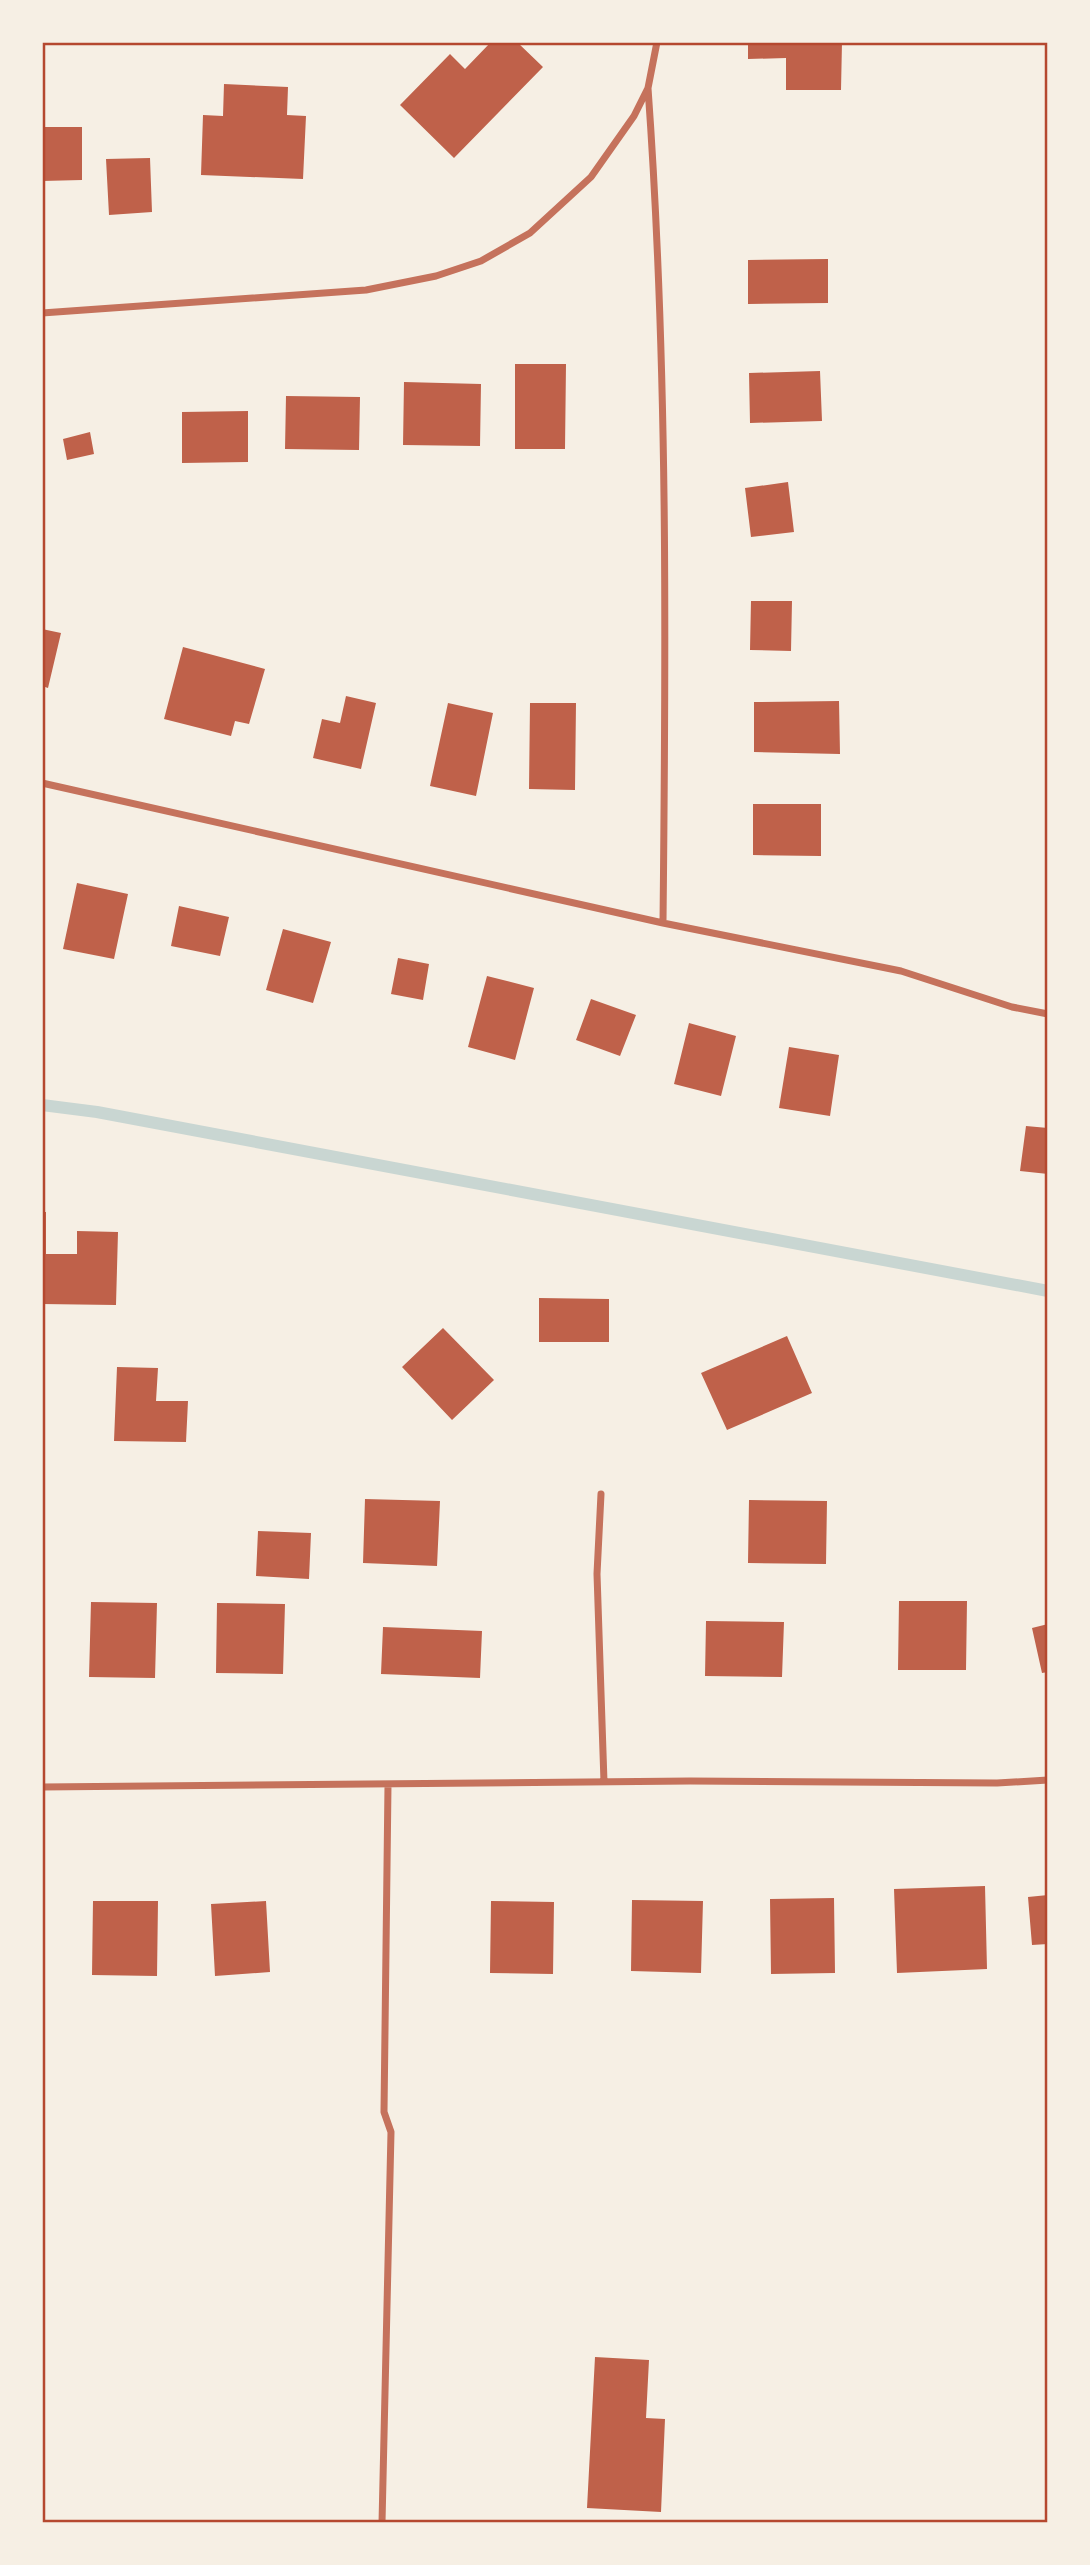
<svg xmlns="http://www.w3.org/2000/svg" width="1090" height="2565" viewBox="0 0 1090 2565" font-family="Manrope,sans-serif">
  <style>
    .lines { fill: none; stroke-linecap: round; stroke-linejoin: round }
    .stream { stroke: #c9d6d2; stroke-width: 12 }
    .building { fill: #bf614a }
    .minor { stroke: #c5725c; stroke-width: 7 }
    .neatline { fill: none; stroke: #b5482f; stroke-width: 2.5 }
  </style>
  <rect width="100%" height="100%" fill="#f6efe4"/>
  <g class="lines">
    <path class="stream" d="M42 1105 97 1112 1048 1291"/>
  </g>
  <path class="building" d="M491 42H517L543 67 454 158 400 105 450 54 465 69Z
    M748 42H842L841 90H786V58L748 59Z
    M224 84 288 87 287 115 306 116 303 179 201 175 203 115 223 116Z
    M42 127H82V180L42 181Z
    M150 158 152 212 109 215 106 159Z
    M828 259V303L748 304V260Z
    M515 364H566L565 449H515Z
    M820 371 822 421 750 423 749 373Z
    M404 382 481 384 480 446 403 445Z
    M286 396 360 397 359 450 285 449Z
    M248 411V462L182 463V412Z
    M90 432 94 454 67 460 63 439Z
    M788 482 794 532 751 537 745 488Z
    M751 601H792L791 651 750 650Z
    M42 629 61 633 48 688 42 686Z
    M183 647 265 669 249 724 235 721 231 736 164 719Z
    M346 696 376 703 361 769 313 758 322 719 340 723Z
    M839 701 840 754 754 752V702Z
    M448 703 493 713 476 796 430 786Z
    M530 703H576L575 790 529 789Z
    M753 804H821V856L753 855Z
    M77 883 128 894 114 959 63 949Z
    M179 906 229 917 220 956 171 946Z
    M283 929 331 942 313 1003 266 990Z
    M398 958 429 964 423 1000 391 994Z
    M487 976 534 988 515 1060 468 1047Z
    M591 999 636 1015 620 1056 576 1040Z
    M689 1023 736 1036 721 1096 674 1084Z
    M789 1047 839 1055 830 1116 779 1108Z
    M1026 1126 1048 1128V1174L1020 1171Z
    M42 1212H46V1254H77V1231L118 1232 116 1305 42 1304Z
    M539 1298 609 1299V1342H539Z
    M443 1328 494 1380 452 1420 402 1367Z
    M787 1336 812 1393 727 1430 701 1373Z
    M117 1367 158 1368 156 1401H188L186 1442 114 1441Z
    M365 1499 440 1501 437 1566 363 1563Z
    M749 1500 827 1501 826 1564 748 1563Z
    M258 1531 311 1533 309 1579 256 1576Z
    M899 1601H967L966 1670H898Z
    M91 1602 157 1603 155 1678 89 1677Z
    M217 1603 285 1604 283 1674 216 1673Z
    M706 1621 784 1622 782 1677 705 1676Z
    M1048 1624V1672L1042 1673 1032 1628Z
    M383 1627 482 1631 480 1678 381 1674Z
    M985 1886 987 1969 897 1973 894 1889Z
    M1048 1895V1944L1032 1945 1028 1897Z
    M834 1898 835 1973 771 1974 770 1899Z
    M632 1900 703 1901 701 1973 631 1971Z
    M93 1901H158L157 1976 92 1975Z
    M266 1901 270 1972 215 1976 211 1904Z
    M491 1901 554 1902 553 1974 490 1973Z
    M595 2357 649 2360 646 2418 665 2419 661 2512 587 2508Z"/>
  <g class="lines">
    <path class="minor" d="M648 88C668 366 666 645 663 923
      M42 313 366 290 436 276 481 261 530 233 591 177 634 116 648 88 657 42
      M42 783 663 923 901 971 1012 1007 1048 1014
      M601 1494 597 1574 604 1782
      M42 1787 690 1781 997 1783 1048 1780
      M382 2523 391 2132 384 2112 388 1785"/>
  </g>
  <rect width="1090" height="2565" fill="none" stroke="#f6efe4" stroke-width="88"/>
  <rect x="44" y="44" width="1002" height="2477" class="neatline"/>
</svg>
